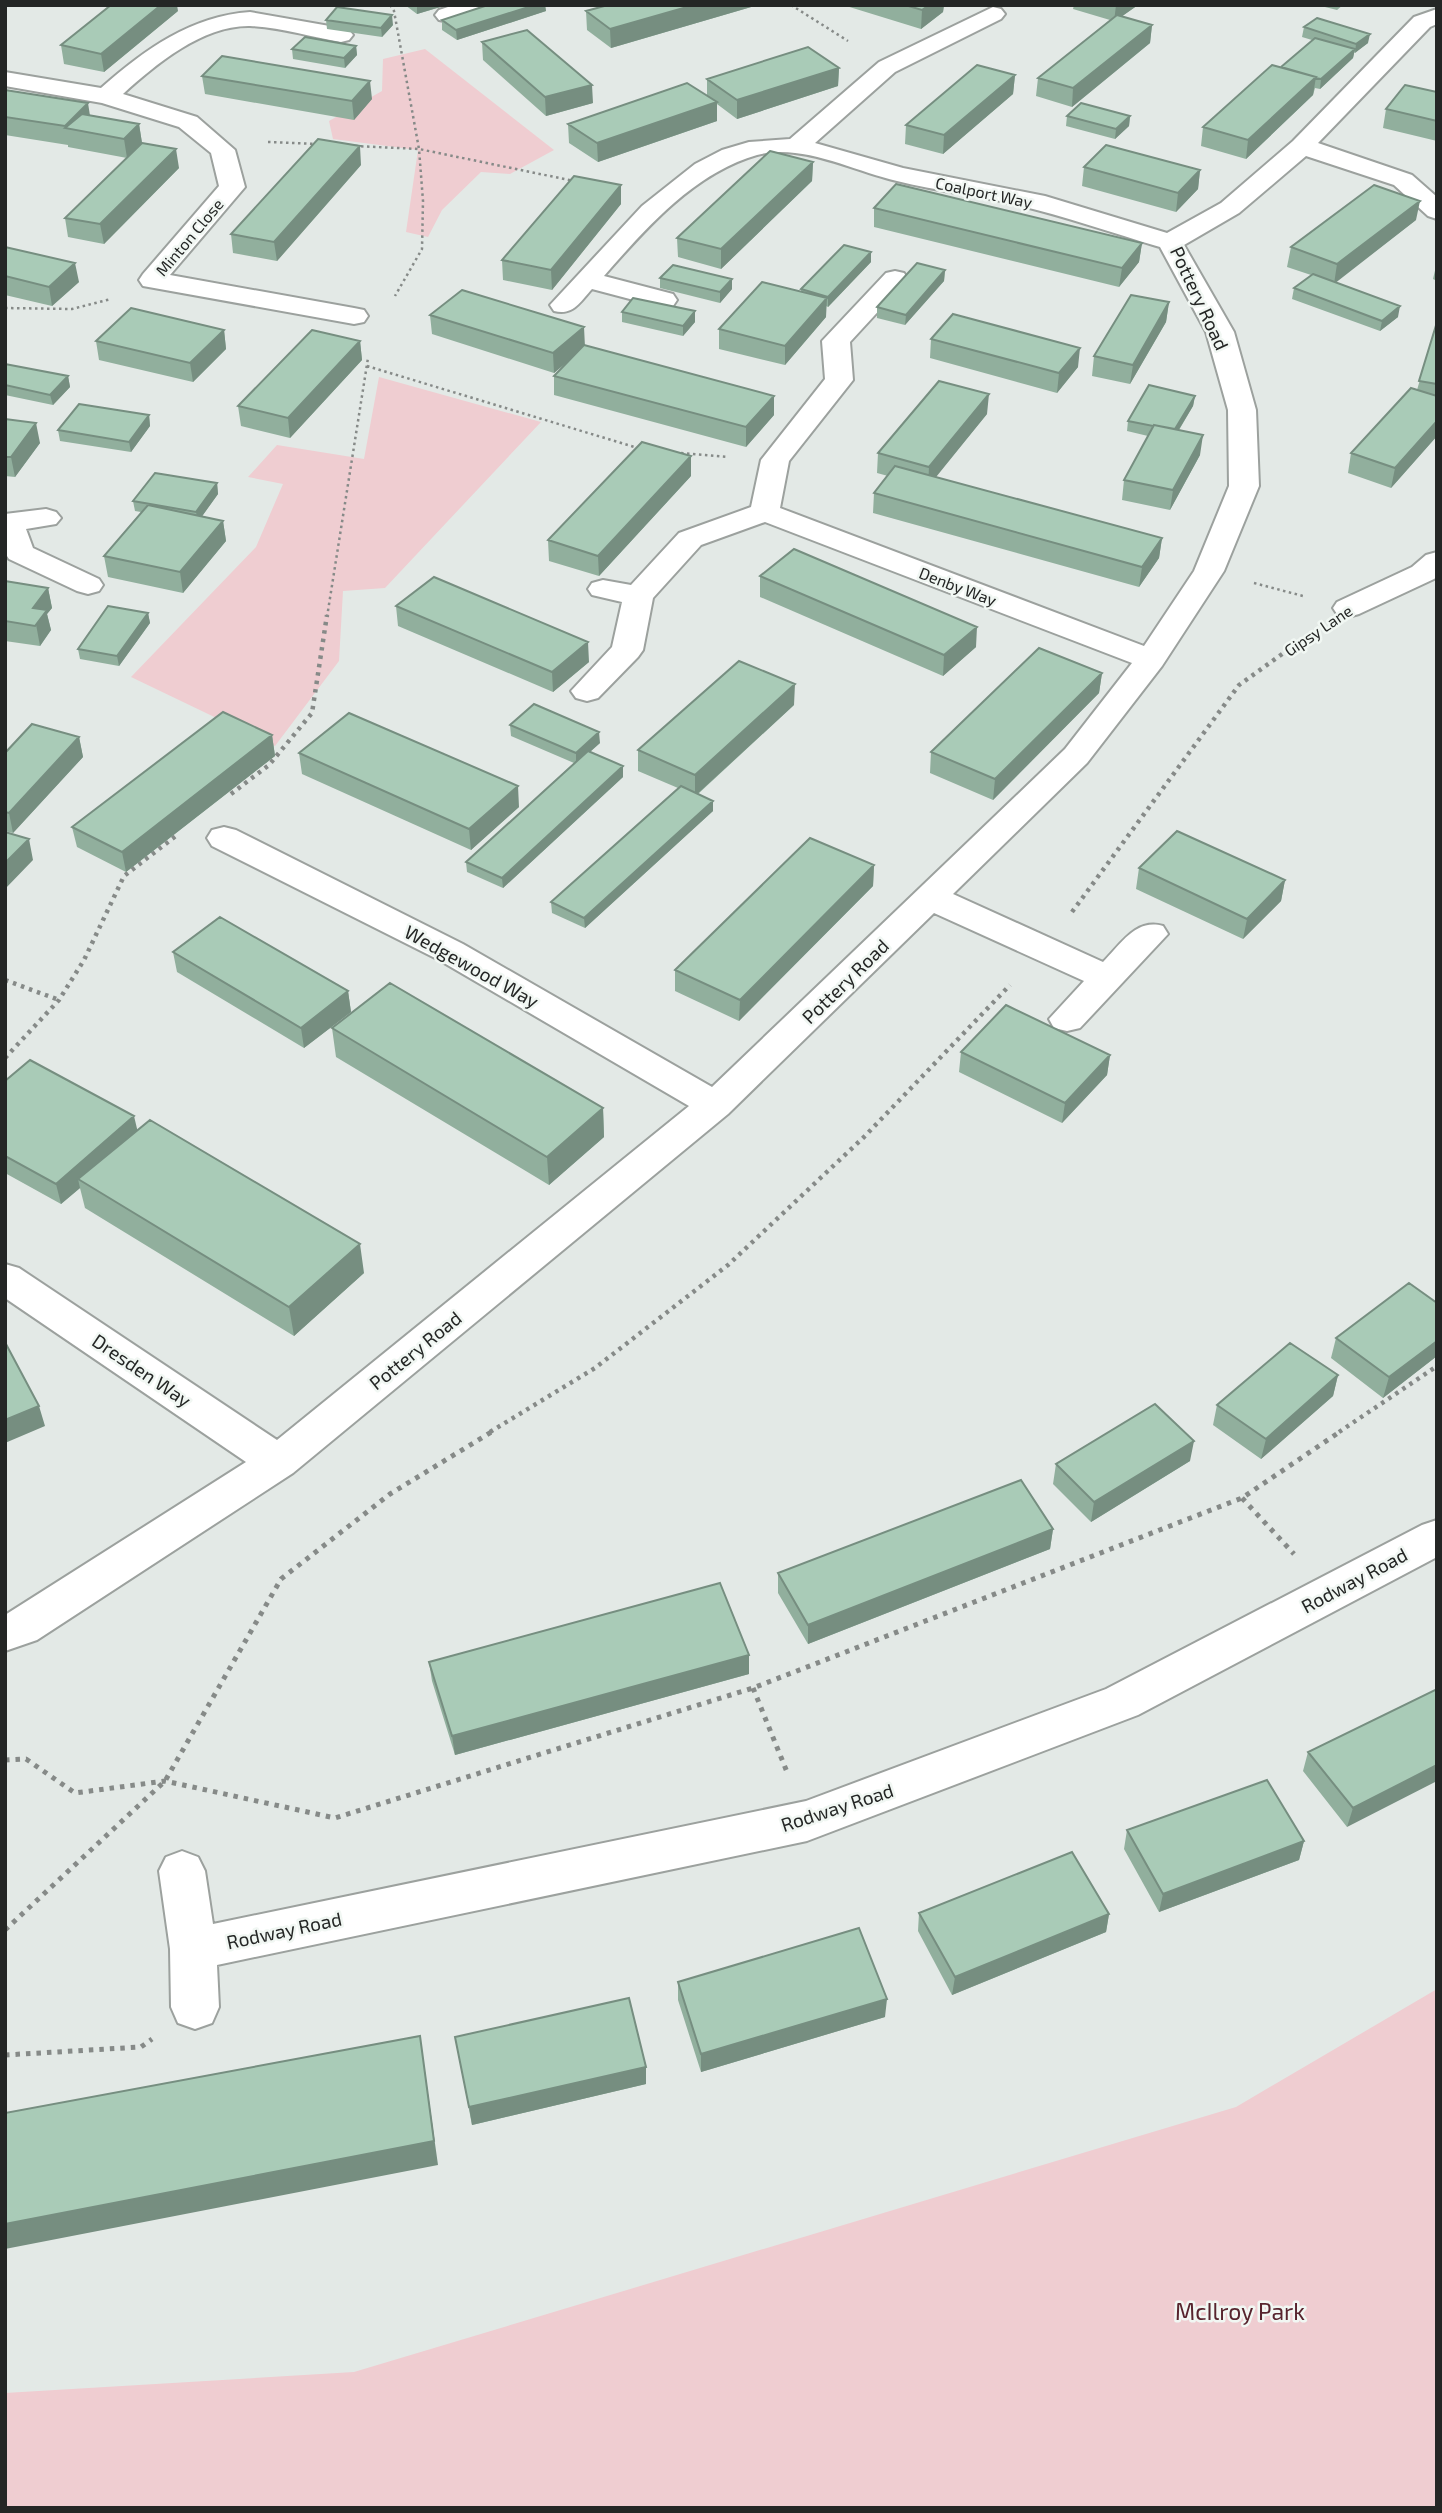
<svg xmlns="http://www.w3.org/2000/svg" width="1442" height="2513" viewBox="0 0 1442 2513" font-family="'Exo 2',sans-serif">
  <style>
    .green { fill: #efcdd1 }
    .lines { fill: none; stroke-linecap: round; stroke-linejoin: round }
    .minor-casing { stroke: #9ca19e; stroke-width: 4 }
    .path-far2 { stroke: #868a88; stroke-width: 2.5; stroke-dasharray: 2.5 3.5; stroke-linecap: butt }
    .path-far1 { stroke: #868a88; stroke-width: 4.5; stroke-dasharray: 3.5 5; stroke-linecap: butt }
    .path { stroke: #868a88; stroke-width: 5; stroke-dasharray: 4.5 6; stroke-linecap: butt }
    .minor { fill: #fff; fill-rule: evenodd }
    .wall { fill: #91af9d }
    .shaded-wall { fill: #768e80 }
    .building { fill: #a9cbb7; stroke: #768e80; stroke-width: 2 }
    .labels { text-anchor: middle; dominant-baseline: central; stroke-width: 5; stroke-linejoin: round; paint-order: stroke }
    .far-street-label { font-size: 16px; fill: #242625; stroke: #f1f7f3 }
    .street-label { font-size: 19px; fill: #242625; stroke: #f1f7f3 }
    .near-park-label { font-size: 23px; fill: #57242e; stroke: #f1f7f3 }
  </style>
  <rect width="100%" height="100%" fill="#e3e9e6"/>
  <path class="green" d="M425 49 554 150 510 174 481 172 442 210 428 237 406 232 418 150 333 139 329 121 382 91 383 59Z
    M379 377 541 422 385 588 343 591 339 661 275 746 131 677 256 547 283 484 248 477 277 445 364 459Z
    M1437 1989V2508H5V2393L354 2372 1236 2107Z"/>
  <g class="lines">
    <g class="minor-casing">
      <path id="minor" d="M454 5H489C481 16 452 23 439 20L435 15 439 10Z
        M993 7 1001 9 1005 14 1001 19 895 72 815 143 903 168 1045 196 1167 233 1221 203 1293 141 1414 17 1437 9V24L1430 27 1318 143 1412 175 1437 197V219L1428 216 1394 185 1306 156 1239 213 1184 245 1234 332 1256 410 1259 486 1224 571 1162 666 1087 763 953 894 1103 962C1121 944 1136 918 1163 926L1168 934 1080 1028 1067 1031 1054 1028 1049 1019 1084 981 934 913 728 1114 293 1473 37 1640 5 1651V1615L246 1462 5 1298V1264L19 1268 277 1440 689 1106 439 960 212 846 207 838 212 830 224 827 236 830 463 944 712 1087 1065 749 1132 663 765 522 701 545 653 598 643 650 638 657 598 698 587 701 576 698 571 691 612 647 622 602 592 595 588 589 592 583 603 580 631 585 679 533 751 507 761 460 825 379 822 341 886 273 895 271 904 273 908 279 850 342 853 380 789 461 780 508 1144 646 1194 571 1229 486 1228 410 1206 332 1160 247C1112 233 1065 216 1017 205 977 195 936 191 897 181 853 171 802 143 757 155 694 173 645 229 604 276L673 294 677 300 673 306 664 308 592 289C580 302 573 316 554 311L550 305 642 206 695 164 722 150 749 142 790 139 879 62Z
        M250 12 341 28 349 30 353 35 349 40 341 42C311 37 280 27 250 26 203 25 156 64 123 94L197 117 235 150 245 187 170 275 354 308 364 310 368 316 364 322 354 324 143 286 139 280 143 274 219 186 211 153 179 127 102 103 5 86V72L101 88C144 50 191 16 250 12Z
        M46 509 56 512 61 518 56 524 26 529 33 548 99 579 103 585 99 591 88 594 77 591 9 559 5 553V514Z
        M1437 552V577L1434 579 1359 614 1348 617 1337 614 1333 608 1337 602 1412 567 1426 555Z
        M1437 1520V1557L1138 1715 807 1841 217 1965 219 2007 212 2023 195 2029 178 2023 171 2007 170 1949 159 1871 166 1857 182 1851 198 1857 205 1871 213 1924 806 1801 1106 1689 1422 1525Z"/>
    </g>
    <path class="path-far2" d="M390 5 394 11 419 149 423 201 422 249 395 296
      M791 5 848 41
      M268 142 318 144
      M355 146 419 149 574 181
      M5 308 72 309 111 299
      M367 366 641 449
      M681 453 728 457
      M1254 583 1303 596
      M327 617 368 358"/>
    <path class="path-far1" d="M231 794 269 765 312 713 327 615
      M1072 912 1239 685 1310 634
      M5 980 59 1000
      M5 1058 59 1000 84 960 124 876 177 835
      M490 1432 595 1368 728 1265 864 1137 1010 985
      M1339 1432 1437 1366"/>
    <path class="path" d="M1242 1498 1294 1554
      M753 1688 787 1772
      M5 1760 26 1759 75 1793 165 1781 335 1818 753 1688 1242 1498 1341 1431
      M5 1930 165 1781 281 1579 390 1494 493 1431
      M5 2055 141 2047 152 2039"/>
    <use href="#minor" class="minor"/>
  </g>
  <path class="wall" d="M405 5H447L417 14Z
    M488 5H545L546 11 457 40 442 30V20Z
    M758 5 611 48 587 30 586 11Z
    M843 5H944L943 12 921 29Z
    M1074 5H1138L1122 16 1152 25 1150 43 1072 107 1036 96 1038 78 1110 20 1073 9Z
    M1317 5H1343L1337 10Z
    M178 11 104 72 64 64 61 45Z
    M326 20 393 25 382 37 327 29Z
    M1304 27 1368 43 1354 53 1353 58 1320 89 1315 88 1313 95 1246 159 1201 146 1203 127 1281 67 1312 40 1302 37Z
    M482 42 593 103 546 116 483 60Z
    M356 46 357 55 345 68 293 59 292 49Z
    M839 68 838 86 737 119 717 104V121L598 162 569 143 568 124 707 96V79Z
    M1015 75 1013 94 943 154 905 144 906 125Z
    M202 76 372 99 354 120 205 94Z
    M5 90 90 115 139 124 142 143 179 168 104 244 68 237 65 218 127 158 68 147V145L5 135Z
    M1437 92V141L1383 128 1386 109Z
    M1067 116H1130L1129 126 1115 139 1066 126Z
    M813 162 812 181 721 269 678 257 677 238Z
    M361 165 277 261 233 253 231 234Z
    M1084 167 1200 170 1198 189 1176 212 1082 186Z
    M621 185V204L552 290 503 280 502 260Z
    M874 208 1142 243 1139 262 1119 287 874 227Z
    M1416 220 1335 282 1398 317 1380 331 1292 299 1294 288 1311 275 1287 267 1291 247Z
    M5 247 79 282 52 306 5 295Z
    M871 252V262L828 307 826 306V317L785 365 719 349V329L801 292V289Z
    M1437 262V281L1433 279Z
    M945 270 944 281 905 325 877 318V307Z
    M660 278 732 289 720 303 660 288Z
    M1169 302 1166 322 1130 384 1092 376 1094 356Z
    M622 312 695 322 683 336 622 322Z
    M430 315 585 346 774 415 746 447 554 395V376L567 362 554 373 432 334Z
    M1437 322V436L1391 488 1348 473 1351 453 1417 390Z
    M224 330 226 349 193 382 99 360 96 341Z
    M931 339 1078 367 1057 393 930 358Z
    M360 341 362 360 290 438 241 426 238 406Z
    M5 364 68 376 70 387 53 405 5 395Z
    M1195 396 1193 406 1179 430 1200 455 1170 510 1122 500 1124 480 1148 436 1127 431 1128 421Z
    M987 414 935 477 1162 538 1159 558 1139 587 873 513 874 493 888 476 877 473 878 453Z
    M149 415 150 426 131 452 60 441 58 430Z
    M5 419 40 443 15 477 5 476Z
    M691 476 599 576 549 561 548 540Z
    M217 483 218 494 202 516 223 521 226 541 183 593 108 577 104 556 141 512 135 511 133 501Z
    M760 576 976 647 943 676 760 597Z
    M5 581 48 588 52 608 47 614 51 630 40 646 5 641Z
    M396 606 589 662 553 692 398 626Z
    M148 613 150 623 119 666 80 659 78 649Z
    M1102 673 1099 693 993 800 930 773 931 752Z
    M794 705 698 794 713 811 585 928 552 913 551 902 678 788 638 771V750Z
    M510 725 600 743 590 752 623 766V777L503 888 467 872 466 862 574 763 511 736Z
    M272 735 275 756 126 872 77 847 72 827Z
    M79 737 83 757 13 833 5 831V753Z
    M299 753 519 807 471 850 302 774Z
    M874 865 873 886 739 1021 675 991V970Z
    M1139 868 1285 880 1281 901 1243 939 1136 889Z
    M173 952 348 991 351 1012 304 1048 177 972Z
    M332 1028 603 1108 604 1137 549 1185 336 1057Z
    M961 1052 1110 1055 1107 1075 1062 1123 959 1072Z
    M5 1081 137 1131 364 1273 294 1336 85 1208 80 1188 61 1204 5 1173Z
    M1437 1303V1356L1383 1398 1331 1358 1336 1338Z
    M1338 1375 1333 1396 1261 1459 1213 1425 1217 1405Z
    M1190 1461 1091 1522 1053 1484 1056 1464Z
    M1053 1529 1050 1549 808 1644 778 1593V1573Z
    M749 1655V1674L455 1755 432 1681 429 1662Z
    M1437 1689 1347 1827 1303 1771 1308 1752Z
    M1127 1830 1304 1841 1299 1860 1159 1912 1124 1849Z
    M919 1913 1109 1914 1106 1932 952 1995 918 1931Z
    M678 1982 885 2017 701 2072 678 2000Z
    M455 2037 646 2084 472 2125Z"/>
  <path class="shaded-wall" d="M161 5H177L178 11 104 72 101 54Z
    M417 5H447L417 14Z
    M535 5H545L546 11 457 40 456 30Z
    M694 5H758L611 48 610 29Z
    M929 5H944L943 12 921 29 922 10Z
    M1116 5H1138L1114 22Z
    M392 15 393 25 382 37 381 28Z
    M1152 25 1150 43 1072 107 1073 88Z
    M1370 34 1368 43 1355 53 1356 44Z
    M356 46 357 55 345 68 344 58Z
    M1355 49 1353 58 1320 89 1321 79Z
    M839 68 838 86 737 119V100Z
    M1015 75 1013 94 943 154 944 135Z
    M1316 77 1313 95 1246 159 1248 140Z
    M370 81 372 99 354 120 352 101Z
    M592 85 593 103 546 116 545 97Z
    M717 102V121L598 162 597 143Z
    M88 103 91 122 66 128 65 126Z
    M1130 116 1129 126 1115 139 1116 129Z
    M139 124 142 143 127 158 124 139Z
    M360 146 361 165 277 261 274 242Z
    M176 149 179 168 104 244 100 224Z
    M813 162 812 181 721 269V249Z
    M1200 170 1198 189 1176 212 1178 193Z
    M621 185V204L552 290 551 270Z
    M1420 201 1416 220 1334 284 1337 264Z
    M1142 243 1139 262 1119 287 1122 268Z
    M871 252V262L828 307V297Z
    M75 263 79 282 52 306 49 287Z
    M945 270 944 281 905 325 906 315Z
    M732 279V289L720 303V292Z
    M827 298 826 317 785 365V346Z
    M1169 302 1166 322 1130 384 1133 365Z
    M1400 306 1398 317 1380 331 1382 321Z
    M695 311V322L683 336V326Z
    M584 327 585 347 554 373 553 353Z
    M224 330 226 349 193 382 190 363Z
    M360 341 362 360 290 438 288 418Z
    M1080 348 1078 367 1057 393 1059 373Z
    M68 376 70 387 53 405 50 395Z
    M989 394 987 414 928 487 929 467Z
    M774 396V415L746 447V427Z
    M1195 396 1193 406 1172 441 1174 431Z
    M149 415 150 426 131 452 129 442Z
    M1437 421V436L1391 488 1395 468Z
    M36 423 40 443 15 477 11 457Z
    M1203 435 1200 455 1170 510 1173 490Z
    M691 456V476L599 576 598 556Z
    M217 483 218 494 198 522 196 512Z
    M223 521 226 541 183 593 180 572Z
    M1162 538 1159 558 1139 587 1142 567Z
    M48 588 52 608 47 614 51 630 40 646 33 608Z
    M148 613 150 623 119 666 117 656Z
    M977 627 976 647 943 676 944 655Z
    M588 642 589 662 553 692 552 672Z
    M1102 673 1099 693 993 800 995 779Z
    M795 684 794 705 695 796V775Z
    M599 732 600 743 576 764V753Z
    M272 735 275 756 126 872 122 852Z
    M79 737 83 757 13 833 9 813Z
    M623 766V777L503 888 502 878Z
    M518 786 519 807 471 850 469 829Z
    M713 801V811L585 928 584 918Z
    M29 839 33 860 5 889V863Z
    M874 865 873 886 739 1021 740 1000Z
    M1285 880 1281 901 1243 939 1247 919Z
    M348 991 351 1012 304 1048 301 1028Z
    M1110 1055 1107 1075 1062 1123 1065 1103Z
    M603 1108 604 1137 549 1185 547 1157Z
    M134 1116 139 1137 78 1179 80 1188 61 1204 56 1184Z
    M360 1244 364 1273 294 1336 289 1307Z
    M1437 1341V1356L1383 1398 1389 1377Z
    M1338 1375 1333 1396 1261 1459 1266 1439Z
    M39 1406 45 1426 5 1443V1420Z
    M1194 1441 1190 1461 1091 1522 1094 1502Z
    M1053 1529 1050 1549 808 1644V1625Z
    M749 1655V1674L455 1755 452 1736Z
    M1437 1765V1781L1347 1827 1353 1808Z
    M1304 1841 1299 1860 1159 1912 1163 1894Z
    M1109 1914 1106 1932 952 1995 955 1977Z
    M887 1999 885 2017 701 2072V2054Z
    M420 2036 438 2165 5 2249V2224Z
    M646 2067V2084L472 2125 469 2107Z"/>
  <path class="building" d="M111 5H161L101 54 61 45Z
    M488 5H535L456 30 442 20Z
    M608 5H694L610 29 586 11Z
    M905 5H929L922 10Z
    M337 7 392 15 381 28 326 20Z
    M1117 15 1152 25 1073 88 1038 78Z
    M1317 18 1370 34 1356 44 1304 27Z
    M527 30 592 85 545 97 482 42Z
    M305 37 356 46 344 58 292 49Z
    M1315 38 1355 49 1321 79 1315 78 1316 77 1281 67Z
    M808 47 839 68 737 100 707 79Z
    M222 56 370 81 352 101 202 76Z
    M977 65 1015 75 944 135 906 125Z
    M1272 65 1316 77 1248 140 1203 127Z
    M687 83 717 102 597 143 568 124Z
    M1405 85 1437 92V121L1386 109Z
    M5 90 88 103 65 126 5 117Z
    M1081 103 1130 116 1116 129 1067 116Z
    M82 114 139 124 124 139 65 128Z
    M318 139 360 146 274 242 231 234Z
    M142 143 176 149 100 224 65 218Z
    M1106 145 1200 170 1178 193 1084 167Z
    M770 151 813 162 721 249 677 238Z
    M574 176 621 185 551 270 502 260Z
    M896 184 1142 243 1122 268 874 208Z
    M1374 185 1420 201 1337 264 1291 247Z
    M844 245 871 252 828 297 801 289Z
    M5 247 75 263 49 287 5 276Z
    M917 263 945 270 906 315 877 307Z
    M673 265 732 279 720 292 660 278Z
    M1313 274 1400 306 1382 321 1294 288Z
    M762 282 827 298 785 346 719 329Z
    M462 290 584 327 553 353 430 315Z
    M1131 295 1169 302 1133 365 1094 356Z
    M633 298 695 311 683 326 622 312Z
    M131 308 224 330 190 363 96 341Z
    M953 314 1080 348 1059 373 931 339Z
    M1437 322V384L1419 381Z
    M312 330 360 341 288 418 238 406Z
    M584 345 774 396 746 427 554 376Z
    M5 364 68 376 50 395 5 385Z
    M939 381 989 394 929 467 878 453Z
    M1149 385 1195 396 1175 429 1154 425 1153 426 1128 421Z
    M1411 388 1437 396V421L1395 468 1351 453Z
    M79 404 149 415 129 442 58 430Z
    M5 419 36 423 11 457H5Z
    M1154 425 1203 435 1173 490 1124 480Z
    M642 442 691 456 598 556 548 540Z
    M895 466 1162 538 1142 567 874 493Z
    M155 473 217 483 196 512 133 501Z
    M148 505 223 521 180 572 104 556Z
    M794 549 977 627 944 655 760 576Z
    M434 577 588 642 552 672 396 606Z
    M5 581 48 588 33 608 47 610 35 626 5 621Z
    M108 606 148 613 117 656 78 649Z
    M1039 648 1102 673 995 779 931 752Z
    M739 661 795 684 695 775 638 750Z
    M534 704 599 732 576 753 510 725Z
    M223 712 272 735 122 852 72 827Z
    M349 713 518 786 469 829 299 753Z
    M32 724 79 737 9 813 5 812V753Z
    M588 751 623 766 502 878 466 862Z
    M681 786 713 801 584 918 551 902Z
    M1177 831 1285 880 1247 919 1139 868Z
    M5 832 29 839 5 863Z
    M810 838 874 865 740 1000 675 970Z
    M220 917 348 991 301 1028 173 952Z
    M390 983 603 1108 547 1157 332 1028Z
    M1006 1005 1110 1055 1065 1103 961 1052Z
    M30 1060 134 1116 56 1184 5 1156V1081Z
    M150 1120 360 1244 289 1307 78 1179Z
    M1409 1283 1437 1303V1341L1389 1377 1336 1338Z
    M1290 1343 1338 1375 1266 1439 1217 1405Z
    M5 1344H6L39 1406 5 1420Z
    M1155 1404 1194 1441 1094 1502 1056 1464Z
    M1021 1480 1053 1529 808 1625 778 1573Z
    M720 1583 749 1655 452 1736 429 1662Z
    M1437 1689V1765L1353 1808 1308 1752Z
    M1267 1780 1304 1841 1163 1894 1127 1830Z
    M1072 1852 1109 1914 955 1977 919 1913Z
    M859 1928 887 1999 701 2054 678 1982Z
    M629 1998 646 2067 469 2107 455 2037Z
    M420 2036 434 2141 5 2224V2113Z"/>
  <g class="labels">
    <g class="far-street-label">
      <text transform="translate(984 192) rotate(12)">Coalport Way</text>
      <text transform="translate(189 237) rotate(-50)">Minton Close</text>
      <text transform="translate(958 586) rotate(21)">Denby Way</text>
      <text transform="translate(1318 630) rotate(-34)">Gipsy Lane</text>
    </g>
    <g class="street-label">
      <text transform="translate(1200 298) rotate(65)">Pottery Road</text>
      <text transform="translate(472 966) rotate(29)">Wedgewood Way</text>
      <text transform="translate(845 981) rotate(-44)">Pottery Road</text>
      <text transform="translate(415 1350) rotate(-39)">Pottery Road</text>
      <text transform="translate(142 1370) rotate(34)">Dresden Way</text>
      <text transform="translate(1354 1580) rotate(-28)">Rodway Road</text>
      <text transform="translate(837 1807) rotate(-18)">Rodway Road</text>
      <text transform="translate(284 1930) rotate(-12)">Rodway Road</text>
    </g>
    <g class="near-park-label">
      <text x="1240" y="2311">McIlroy Park</text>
    </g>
  </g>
  <rect width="1442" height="2513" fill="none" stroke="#242625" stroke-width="14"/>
</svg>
